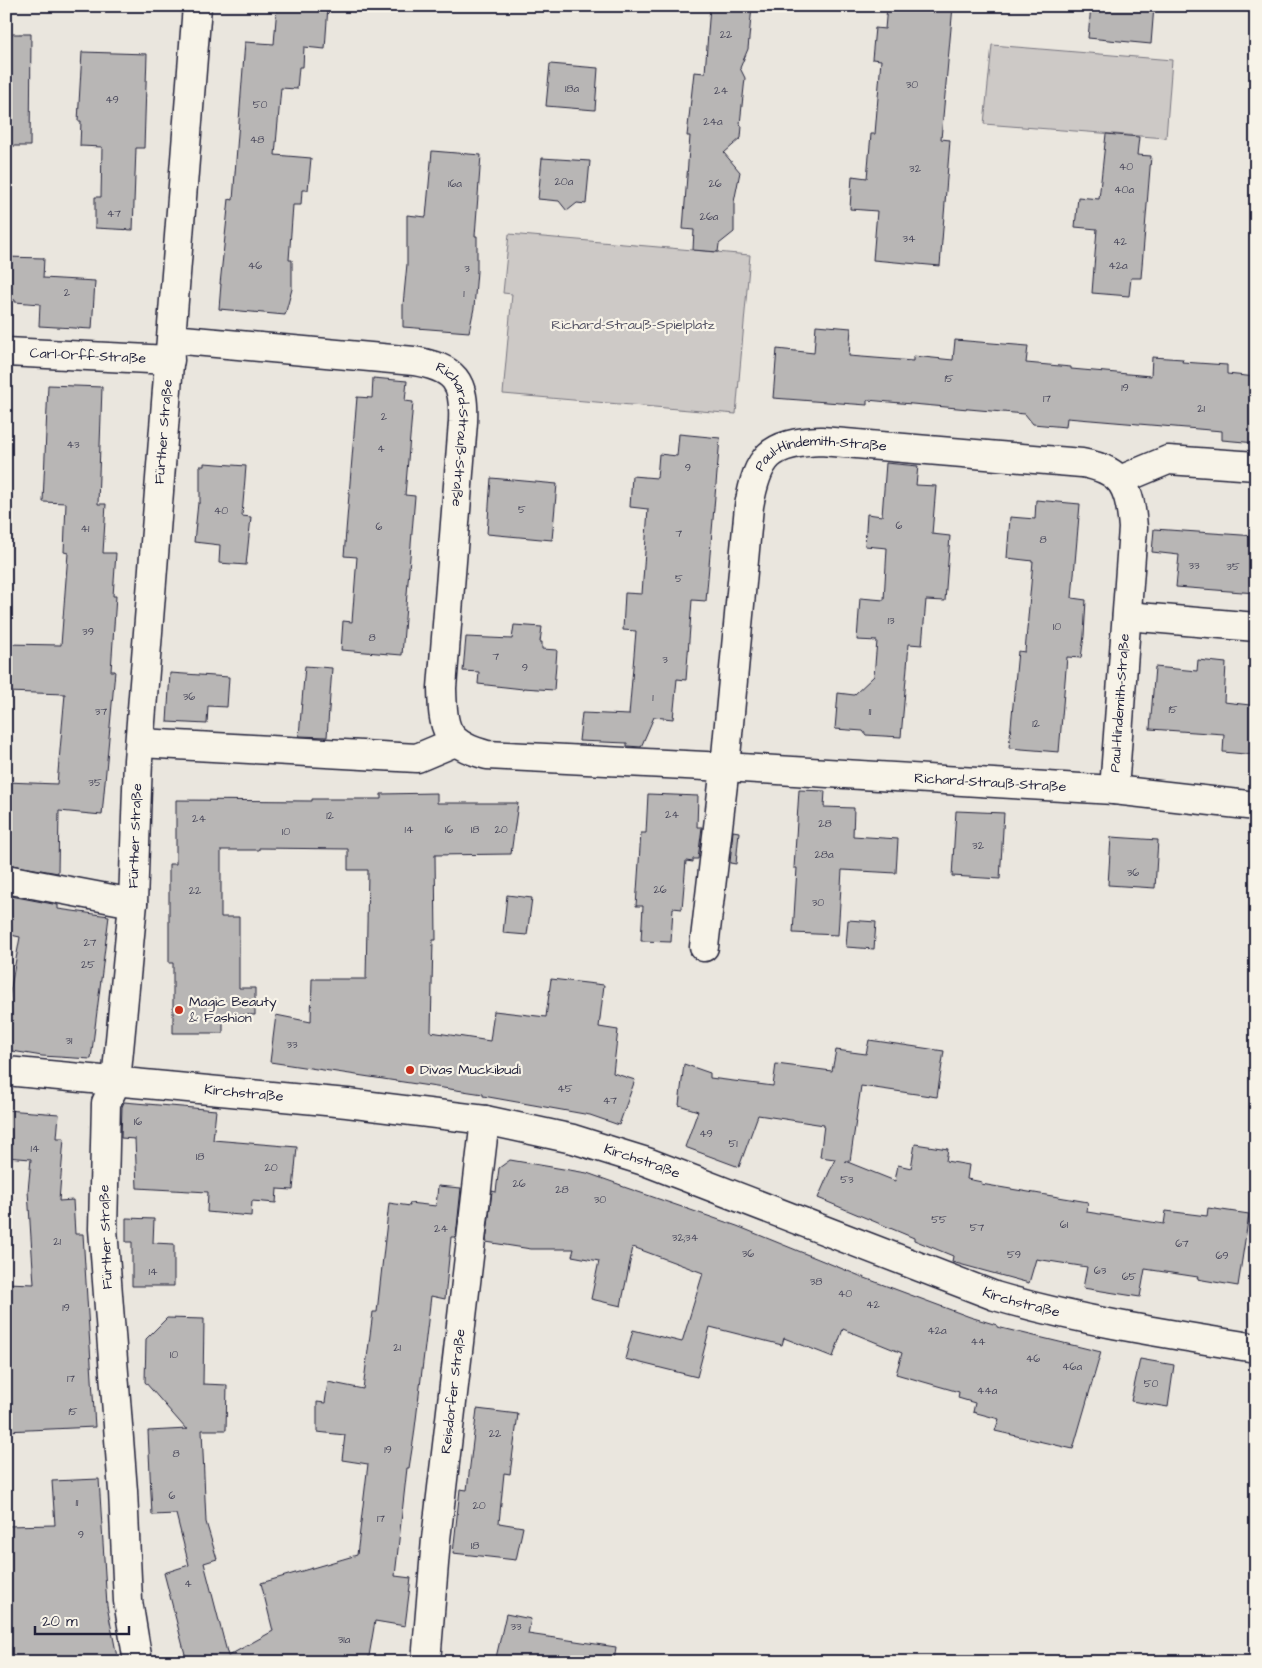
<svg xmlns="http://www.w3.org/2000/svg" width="1262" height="1668" viewBox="0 0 1262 1668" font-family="'Architects Daughter',sans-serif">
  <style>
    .green { fill: #cdc9c6; stroke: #787680 }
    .building { fill: #b8b6b5; stroke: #22223b }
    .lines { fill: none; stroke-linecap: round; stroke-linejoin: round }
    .minor-casing { stroke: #22223b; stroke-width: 31 }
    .minor { stroke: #f7f3e8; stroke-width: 28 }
    .poi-dot { fill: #c8321e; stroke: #f7f3e8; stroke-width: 2 }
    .labels { text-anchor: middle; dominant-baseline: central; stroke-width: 4.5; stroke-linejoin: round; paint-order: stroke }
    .number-label { font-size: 11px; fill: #48475a }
    .park-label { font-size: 14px; fill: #555465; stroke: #f7f3e8 }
    .street-label { font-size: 14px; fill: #22223b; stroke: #f7f3e8 }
    .poi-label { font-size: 14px; fill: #22223b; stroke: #f7f3e8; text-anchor: start }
  </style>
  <rect width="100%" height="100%" fill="#eae6de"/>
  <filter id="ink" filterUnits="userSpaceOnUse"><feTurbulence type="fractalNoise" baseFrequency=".02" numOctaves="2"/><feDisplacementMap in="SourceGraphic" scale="10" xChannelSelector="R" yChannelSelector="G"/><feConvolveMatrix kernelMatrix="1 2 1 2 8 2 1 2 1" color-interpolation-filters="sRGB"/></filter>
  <g filter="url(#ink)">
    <path class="green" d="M992 45 1172 60 1166 138 984 124Z
      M509 234 750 255 736 414 503 394 512 294 503 293Z"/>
    <path class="building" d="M277 6H328L325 49 304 47 303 67H299L297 89 281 88 275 155 311 158 308 190H302L301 205H293L289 260H292V289L285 315 219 309 221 284H220L229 199 233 200 245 42 274 44Z
      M710 6H752L748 49 740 68 745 78 740 124 742 126 741 138 724 153 740 172 734 202V232L719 244 718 252 693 250 694 230 683 229 690 136H687L694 72 705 73Z
      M887 6H953L941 139 950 140 940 266 873 260 877 211 850 209 852 176 867 178 871 134H875L881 60 872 59 875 28 885 29Z
      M1091 6H1154L1151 44 1088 38Z
      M6 34H31L30 146H6Z
      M82 52 147 54 144 148H136L133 230 95 228V197H101L102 147 80 146 81 121H78Z
      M550 64 598 68 595 110 546 106Z
      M1106 134 1139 137 1137 155 1151 156 1141 278H1131L1129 296 1092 293 1097 229 1075 227 1078 197 1099 199Z
      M432 151 481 155 475 236H477V271L474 308 469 332 403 327V305L407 264V215L426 217Z
      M542 158 590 161 586 204 577 203 567 211 559 201 538 199Z
      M6 257 44 258 43 278 95 281 92 329 39 326 40 304 15 302V300L6 299Z
      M816 325 851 328 849 356 913 361V356L953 360 955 340 1028 346 1026 363 1071 367V369L1151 376 1152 357 1183 359 1182 362 1227 365V374L1256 377V443L1222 440V431L1067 418 1066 427 1033 424 1025 414 867 400V405L773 398 777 349 814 353Z
      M373 378 407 381 405 401 413 402 405 495 415 496 402 655 341 650 343 621 352 622 357 557 344 556 357 397 372 398Z
      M48 385 102 387 98 504H106L103 553H116L113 596H116L111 671H115L102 815 59 811 58 873 6 864V782L57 784 65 694 6 692V644L61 645 68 553 64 552 66 503 43 502Z
      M679 434 720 438 706 601 692 600 686 680 677 679 673 719 654 717 641 747 627 746V743L579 741 582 713 629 715 636 631 623 630 625 593 642 594 648 509 630 507 632 476 657 478 659 454 677 456Z
      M204 463 246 466 242 516 251 517 246 565 219 563 220 545 194 542 198 503H200V466H204Z
      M886 463 918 466 916 485 936 486 932 534 950 536 945 601 926 600 922 645 909 644 901 737 866 735 863 731 835 729 838 693 854 695 874 676 877 641 857 640 860 598 884 600 887 548 865 546 867 514 882 516Z
      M491 478 557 484 552 540 487 534Z
      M1036 500 1080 504 1072 598 1086 600 1084 636 1081 658 1067 657 1059 752 1009 748 1018 651 1025 652 1033 561 1007 558 1010 517 1035 519Z
      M1154 529 1256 536V593L1176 587 1179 555 1152 552Z
      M514 625 542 627 540 642H542V649L557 650 554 690 523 688V689L478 684 479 672 463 671 466 637 512 639Z
      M1198 660 1226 663 1224 702 1250 705 1256 715V755L1223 752 1224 734 1150 729 1155 667 1197 671Z
      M305 666 332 668 327 737 299 736Z
      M170 673 229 677 227 707 208 706 207 724 167 722Z
      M799 790 825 791 824 807 854 808 853 836 898 839 896 873 842 870 838 935 793 933 797 868H794Z
      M437 793V803H518L511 854 435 855 436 940H433L431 1032 490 1041 494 1011 546 1017 551 979 604 985 599 1027 618 1030 613 1073 635 1080 619 1125 590 1115 483 1096V1094L270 1062 276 1015 311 1022 312 979H366L368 870H348V849L259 848V850H221V917H239V988H255V1015L223 1014V1033H173V963H169V864H176V800L312 801V799H381V794Z
      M648 794 698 796 697 827H702L698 859H693V862L686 861 682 909 673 908 671 942 641 941 643 906H636L641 833H646Z
      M956 811 1004 813 1000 879 952 876Z
      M733 831 739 832 736 864 730 863Z
      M1111 837 1158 840 1155 888 1108 885Z
      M6 895 58 905V909L109 916 91 1059 42 1056 6 1050V998H9L20 937 6 934Z
      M507 895 532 898 527 935 503 933Z
      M848 920 876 922 874 949 846 947Z
      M869 1040 944 1051 937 1097 861 1086 850 1161H845L895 1181 898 1165 911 1168 915 1144 948 1149 946 1161 969 1165 967 1179 982 1182 981 1184 1088 1202 1087 1212 1164 1224 1166 1211 1207 1216 1208 1208 1249 1214 1238 1286 1197 1279 1198 1277 1145 1269 1140 1297 1083 1288 1087 1267 1036 1259 1029 1283 952 1262 953 1256 914 1240V1238L818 1198 835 1159 820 1157 824 1125 758 1115 739 1167 685 1147 698 1111 679 1105 684 1064 710 1073V1078L773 1086 776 1064 832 1071 836 1050 866 1054Z
      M124 1102 216 1110 213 1140 297 1147 293 1190 277 1189 276 1203 252 1201 251 1216 207 1212 208 1192 137 1188 135 1139 121 1138 122 1107Z
      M6 1110 59 1114 57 1138H64L59 1201 73 1200 75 1234H83L95 1427 6 1431V1283L34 1284 28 1191 31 1159 6 1157Z
      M510 1160 587 1173 621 1185V1186L737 1226 865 1278 970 1317 997 1325V1327L1101 1352 1073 1449 995 1431 999 1419 973 1412 975 1403 958 1398 959 1392 896 1374 902 1353 843 1329 833 1357 784 1338 782 1345 710 1327 697 1377 625 1359 633 1330 682 1342 703 1273 633 1247 621 1306 591 1299 599 1261 572 1256 574 1249H531L486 1242 492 1191 496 1192 499 1168Z
      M438 1186 461 1188 456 1237H451L445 1299 431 1296 414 1436 409 1468H407L395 1576 411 1578 405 1626 375 1621 368 1662H328L316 1660 311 1662H187L164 1573 189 1565 176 1514 152 1515 148 1431 188 1429H186L145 1382 146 1339 167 1318 204 1319 203 1384 227 1385 226 1430H202L206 1522 217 1559 204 1563 228 1656 273 1631 261 1583 357 1555 368 1464 342 1460 345 1435 317 1432V1402L325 1403 328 1382 363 1389 373 1312H377L389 1203 410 1206 409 1203 436 1206Z
      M126 1218 154 1219 153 1243 174 1244V1286H132V1242H126Z
      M1140 1359 1174 1365 1168 1407 1131 1401Z
      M477 1409 518 1414 510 1474 504 1473 499 1523 523 1527 516 1560 453 1553 460 1489 467 1490Z
      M99 1479 107 1606 118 1662H6V1526L55 1525 52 1481Z
      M506 1614 531 1619 528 1634 616 1647 614 1662H495Z"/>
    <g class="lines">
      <g class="minor-casing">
        <g id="minor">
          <path id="s1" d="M172 339 414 361C455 368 465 381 463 422L442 688C443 728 444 744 487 755L725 767 1114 790 1256 806"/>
          <path id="s2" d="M6 352 170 360"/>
          <path d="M1120 480 1168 460 1256 466"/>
          <path d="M1127 616 1256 627"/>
          <path d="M140 743 417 758 455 742"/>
          <path d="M6 879 133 903"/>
          <path id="s3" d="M704 947 725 767 749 506C758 456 769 443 821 441L1082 463C1124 470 1130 489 1133 528L1114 790"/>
          <path id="s4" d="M6 1071 347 1103 485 1120 573 1139 647 1162 995 1296C1080 1321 1168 1334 1256 1348"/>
          <path id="s5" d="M138 1662 128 1601 123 1491 103 1229 106 1103 116 1082 133 903 138 760 197 6"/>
          <path id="s6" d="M426 1662 436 1539 485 1120"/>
        </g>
      </g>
      <use href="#minor" class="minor"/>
    </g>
  </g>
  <g class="poi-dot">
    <circle cx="179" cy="1010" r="5"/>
    <circle cx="410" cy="1070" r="5"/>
  </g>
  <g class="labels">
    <g class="number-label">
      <text x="726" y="34">22</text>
      <text x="912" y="84">30</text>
      <text x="572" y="88">18a</text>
      <text x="721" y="90">24</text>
      <text x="112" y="99">49</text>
      <text x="260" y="104">50</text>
      <text x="713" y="121">24a</text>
      <text x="257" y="139">48</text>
      <text x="1126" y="166">40</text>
      <text x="915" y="168">32</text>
      <text x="564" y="181">20a</text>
      <text x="455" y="183">16a</text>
      <text x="715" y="183">26</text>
      <text x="1124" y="189">40a</text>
      <text x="114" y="213">47</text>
      <text x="709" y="216">26a</text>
      <text x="909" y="238">34</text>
      <text x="1120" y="241">42</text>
      <text x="255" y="265">46</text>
      <text x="1118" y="265">42a</text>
      <text x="467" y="268">3</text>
      <text x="67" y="292">2</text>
      <text x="464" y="293">1</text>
      <text x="949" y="378">15</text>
      <text x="1125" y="387">19</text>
      <text x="1047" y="398">17</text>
      <text x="1201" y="408">21</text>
      <text x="384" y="416">2</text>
      <text x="73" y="444">43</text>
      <text x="381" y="448">4</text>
      <text x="688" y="467">9</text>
      <text x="522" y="509">5</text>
      <text x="221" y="510">40</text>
      <text x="899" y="525">6</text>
      <text x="379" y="526">6</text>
      <text x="85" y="528">41</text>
      <text x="679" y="533">7</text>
      <text x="1043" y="539">8</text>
      <text x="1194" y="565">33</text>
      <text x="1233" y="566">35</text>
      <text x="679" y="578">5</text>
      <text x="891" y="620">13</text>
      <text x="1057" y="626">10</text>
      <text x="88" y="631">39</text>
      <text x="372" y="637">8</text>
      <text x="496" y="656">7</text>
      <text x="665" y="659">3</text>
      <text x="525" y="667">9</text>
      <text x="189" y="696">36</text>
      <text x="653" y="697">1</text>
      <text x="1173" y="709">15</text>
      <text x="101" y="711">37</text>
      <text x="870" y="711">11</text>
      <text x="1036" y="723">12</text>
      <text x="95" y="782">35</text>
      <text x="672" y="814">24</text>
      <text x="330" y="815">12</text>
      <text x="199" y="818">24</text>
      <text x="825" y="823">28</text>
      <text x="409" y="829">14</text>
      <text x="449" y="829">16</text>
      <text x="475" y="829">18</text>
      <text x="501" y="829">20</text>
      <text x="286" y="831">10</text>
      <text x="978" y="845">32</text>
      <text x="824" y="854">28a</text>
      <text x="1133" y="872">36</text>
      <text x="660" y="889">26</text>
      <text x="195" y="890">22</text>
      <text x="818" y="902">30</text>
      <text x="90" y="942">27</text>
      <text x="88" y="964">25</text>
      <text x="69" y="1040">31</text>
      <text x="292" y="1044">33</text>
      <text x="565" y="1088">45</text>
      <text x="610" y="1100">47</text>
      <text x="138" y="1121">16</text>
      <text x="706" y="1133">49</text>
      <text x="733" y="1143">51</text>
      <text x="35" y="1148">14</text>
      <text x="200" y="1156">18</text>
      <text x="271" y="1167">20</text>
      <text x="847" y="1179">53</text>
      <text x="519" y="1183">26</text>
      <text x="562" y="1189">28</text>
      <text x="600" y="1199">30</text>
      <text x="939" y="1219">55</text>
      <text x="1064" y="1224">61</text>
      <text x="977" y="1227">57</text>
      <text x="441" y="1228">24</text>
      <text x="685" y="1237">32;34</text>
      <text x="57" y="1241">21</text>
      <text x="1182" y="1243">67</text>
      <text x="748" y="1253">36</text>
      <text x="1014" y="1254">59</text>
      <text x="1222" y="1255">69</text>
      <text x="1100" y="1270">63</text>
      <text x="153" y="1271">14</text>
      <text x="1129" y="1276">65</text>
      <text x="816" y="1281">38</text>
      <text x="845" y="1293">40</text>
      <text x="873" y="1304">42</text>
      <text x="66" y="1307">19</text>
      <text x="937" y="1330">42a</text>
      <text x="978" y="1341">44</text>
      <text x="397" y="1347">21</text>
      <text x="174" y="1354">10</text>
      <text x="1033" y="1358">46</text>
      <text x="1072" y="1366">46a</text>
      <text x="71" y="1378">17</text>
      <text x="1151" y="1383">50</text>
      <text x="987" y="1390">44a</text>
      <text x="73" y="1411">15</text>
      <text x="495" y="1433">22</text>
      <text x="388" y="1449">19</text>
      <text x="176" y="1453">8</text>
      <text x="172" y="1495">6</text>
      <text x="77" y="1502">11</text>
      <text x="479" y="1505">20</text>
      <text x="381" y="1518">17</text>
      <text x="81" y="1534">9</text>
      <text x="475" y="1545">18</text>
      <text x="188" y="1583">4</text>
      <text x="516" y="1626">33</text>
      <text x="344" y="1639">31a</text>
    </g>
    <g class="park-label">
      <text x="633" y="325">Richard-Strauß-Spielplatz</text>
    </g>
    <g class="street-label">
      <text stroke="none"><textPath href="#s2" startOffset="82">Carl-Orff-Straße</textPath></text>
      <text stroke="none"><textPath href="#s5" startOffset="1236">Fürther Straße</textPath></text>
      <text stroke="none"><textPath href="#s1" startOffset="342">Richard-Strauß-Straße</textPath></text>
      <text stroke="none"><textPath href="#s3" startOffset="550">Paul-Hindemith-Straße</textPath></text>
      <text transform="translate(1120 703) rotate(-86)">Paul-Hindemith-Straße</text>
      <text stroke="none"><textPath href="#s1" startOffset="1195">Richard-Strauß-Straße</textPath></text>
      <text stroke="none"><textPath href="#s5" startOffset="831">Fürther Straße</textPath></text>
      <text stroke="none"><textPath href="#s4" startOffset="239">Kirchstraße</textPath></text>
      <text stroke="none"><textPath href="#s4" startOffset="644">Kirchstraße</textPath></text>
      <text transform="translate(106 1237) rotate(-92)">Fürther Straße</text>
      <text stroke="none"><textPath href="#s4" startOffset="1049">Kirchstraße</textPath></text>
      <text stroke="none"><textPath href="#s6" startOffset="272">Reisdorfer Straße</textPath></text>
    </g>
    <g class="poi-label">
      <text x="189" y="1002">Magic Beauty<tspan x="189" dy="16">&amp; Fashion</tspan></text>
      <text x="420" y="1070">Divas Muckibudi</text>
    </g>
  </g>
  <rect width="1262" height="1668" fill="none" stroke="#f7f3e8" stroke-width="25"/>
  <rect x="12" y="12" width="1237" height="1643" fill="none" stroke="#22223b" stroke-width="2" filter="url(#ink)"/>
  <path d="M35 1626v8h94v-8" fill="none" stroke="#22223b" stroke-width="2.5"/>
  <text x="42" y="1626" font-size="15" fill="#22223b" stroke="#f7f3e8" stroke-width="4" paint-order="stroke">20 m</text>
</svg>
